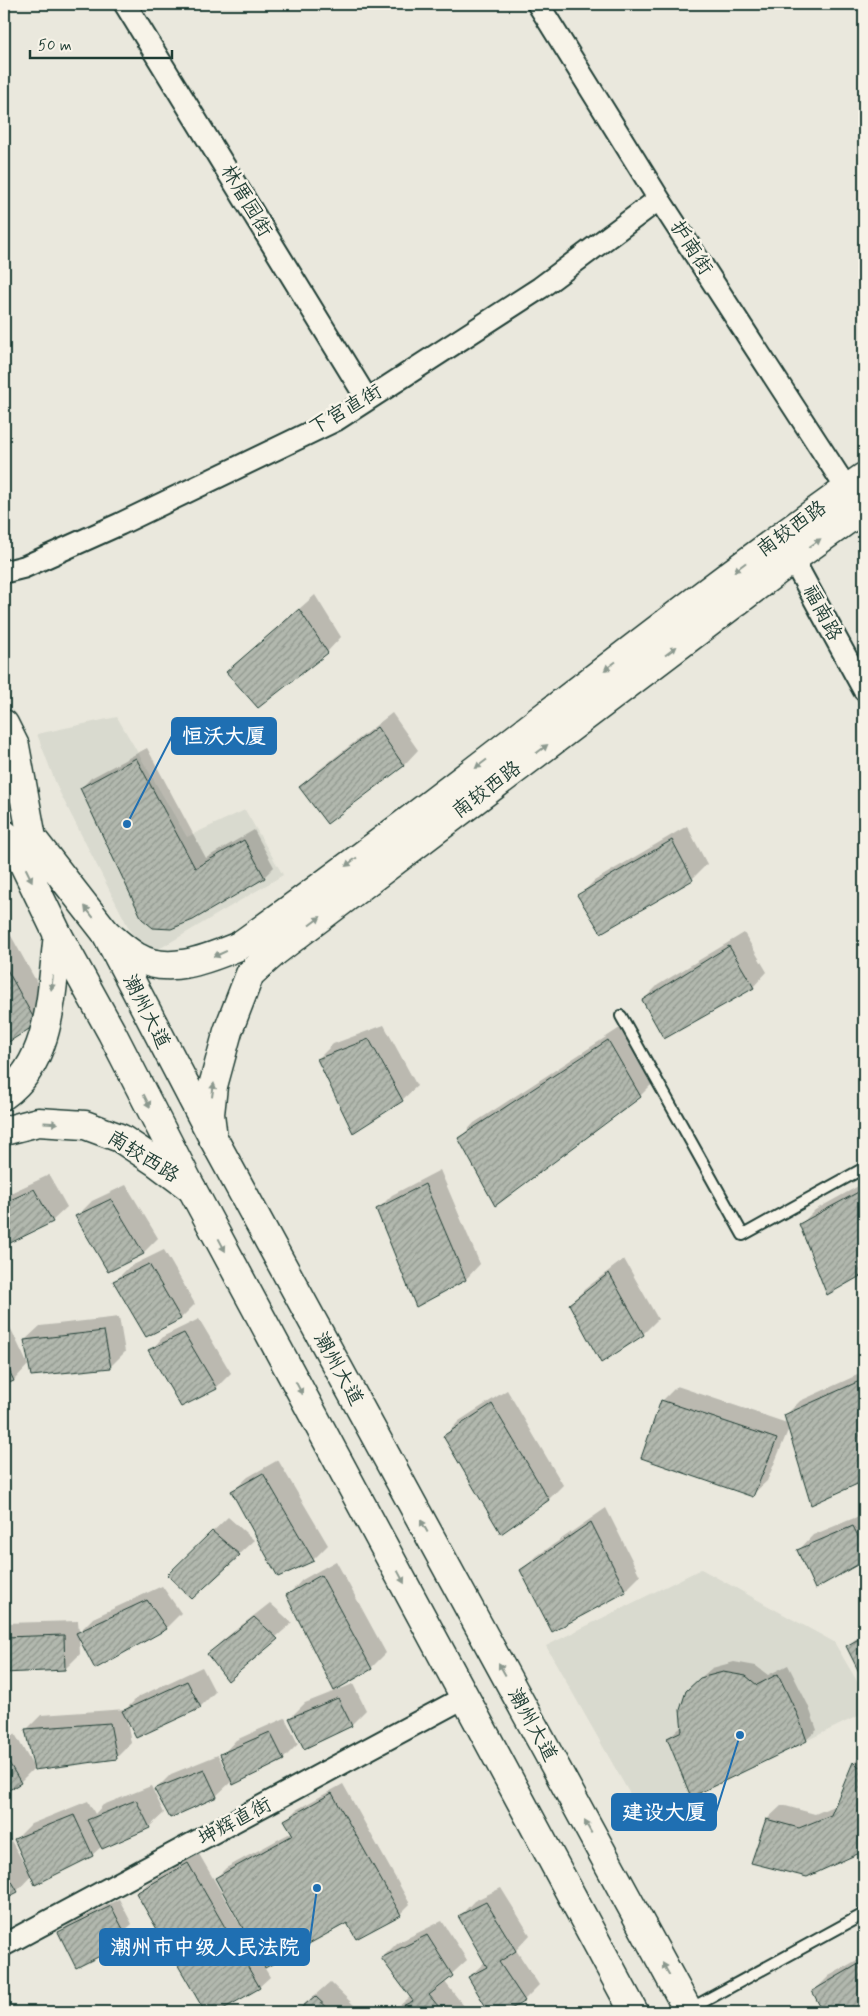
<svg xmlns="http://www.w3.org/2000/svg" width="868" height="2016" viewBox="0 0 868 2016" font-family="Mynerve,'LXGW WenKai TC',sans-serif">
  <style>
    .built { fill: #d9dacf }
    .shadow { fill: #0003 }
    .building { fill: url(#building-hatch); stroke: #1f3d34 }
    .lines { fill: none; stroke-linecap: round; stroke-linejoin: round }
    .lane-casing { stroke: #1f3d34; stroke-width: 14 }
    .street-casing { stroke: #1f3d34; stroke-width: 25 }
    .secondary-casing { stroke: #1f3d34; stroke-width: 31 }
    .highway-casing { stroke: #1f3d34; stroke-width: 31 }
    .lane { stroke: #f7f3e8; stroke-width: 10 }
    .street { stroke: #f7f3e8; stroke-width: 21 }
    .secondary { stroke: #f7f3e8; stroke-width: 28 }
    .highway { stroke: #f7f3e8; stroke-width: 28 }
    .oneway { fill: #8b988e }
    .labels { text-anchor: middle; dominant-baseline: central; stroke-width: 5; stroke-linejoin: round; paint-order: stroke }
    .street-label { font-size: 20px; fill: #1f3d34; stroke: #f7f3e8 }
    .leader { fill: none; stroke: #1f6fb2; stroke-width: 2 }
    .callout-dot { fill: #1f6fb2; stroke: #f7f3e8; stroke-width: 2 }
    .callout { fill: #1f6fb2; stroke: #1f6fb2; stroke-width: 2 }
    .callout-label { font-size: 21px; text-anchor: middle; font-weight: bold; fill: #fff }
  </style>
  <defs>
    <pattern id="building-hatch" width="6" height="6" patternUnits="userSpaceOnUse" patternTransform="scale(1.25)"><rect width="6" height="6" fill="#b2b8ae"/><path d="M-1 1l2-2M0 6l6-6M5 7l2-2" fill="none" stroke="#90978e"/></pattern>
  </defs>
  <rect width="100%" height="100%" fill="#eae8dd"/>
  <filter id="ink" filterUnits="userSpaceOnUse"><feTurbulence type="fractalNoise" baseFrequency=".02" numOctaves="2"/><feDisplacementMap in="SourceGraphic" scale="10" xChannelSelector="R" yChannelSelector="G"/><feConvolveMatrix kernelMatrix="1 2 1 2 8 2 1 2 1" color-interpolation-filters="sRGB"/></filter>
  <g filter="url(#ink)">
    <path class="built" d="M117 717 187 837 245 810 283 875 144 958 58 789 37 734Z
      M701 1569 834 1642 864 1693V1713L644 1819 546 1646Z"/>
    <path class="shadow" d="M315 595 341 637 327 652 243 658Z
      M392 713 418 750 404 765 327 822 300 787 315 773Z
      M147 748 206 858 254 830 274 867 264 877 193 919 81 788 91 778Z
      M687 826 707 864 692 879 579 896 594 881Z
      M4 923 51 1008 37 1023 4 1044Z
      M744 933 767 972 753 987 643 1000 658 985Z
      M384 1025 417 1086 402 1100 318 1059 333 1044Z
      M623 1026 655 1081 640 1096 460 1138 474 1123Z
      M440 1170 480 1264 466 1279 417 1305 378 1209 392 1195Z
      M49 1175 67 1207 52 1221 4 1245V1196Z
      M864 1183V1273L827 1293 800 1225 815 1210Z
      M126 1185 158 1238 143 1253 77 1216 92 1201Z
      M164 1250 195 1304 181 1318 147 1336 115 1281 129 1267Z
      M624 1259 658 1319 643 1334 570 1304 585 1289Z
      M119 1317 125 1352 111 1366 25 1340 40 1326Z
      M199 1319 231 1373 216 1388 150 1351 164 1336Z
      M9 1325 28 1365 14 1380 4 1384V1327Z
      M864 1372V1480L812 1503 789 1428 767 1481 752 1495 662 1401 677 1386 787 1423 785 1416 800 1401Z
      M507 1390 563 1485 549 1499 445 1436 459 1421Z
      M278 1460 328 1545 313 1560 233 1491 248 1477Z
      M606 1508 640 1576 625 1591 522 1570 537 1556Z
      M864 1514V1560L816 1587 799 1550 813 1535Z
      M228 1517 254 1540 192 1598 183 1560Z
      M336 1561 386 1653 371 1668 288 1595 302 1580Z
      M162 1586 181 1613 166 1628 79 1635 80 1654 65 1669 4 1671V1623L78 1621 79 1632 93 1618Z
      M270 1603 292 1623 228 1679 209 1654 223 1640Z
      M864 1631V1679L847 1647Z
      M734 1662 756 1666 768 1675 788 1665 808 1705 817 1730 806 1740 668 1738 679 1728 683 1726 697 1681 712 1668Z
      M202 1667 215 1692 200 1707 137 1736 126 1717 131 1743 116 1758 33 1769 20 1782 4 1792V1739L15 1734 33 1766 26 1730 41 1715 126 1709 138 1697Z
      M353 1684 366 1710 351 1725 290 1718 305 1703Z
      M285 1718 298 1744 283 1759 234 1784 233 1780 216 1796 156 1789 171 1774 218 1755 227 1773 229 1772 222 1755 236 1740Z
      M864 1753V1850L807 1875 767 1819 782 1805 815 1814 836 1805 854 1763Z
      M343 1784 410 1904 400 1914 348 1921 264 1967 270 1977 259 1987 215 2012H207L138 1893 148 1883 199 1854 239 1923 241 1922 216 1878 226 1868 292 1832 286 1820 296 1810Z
      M151 1786 164 1813 149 1827 102 1846 92 1855 32 1875 17 1891 4 1898V1842L10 1839 28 1870H30L16 1839 31 1824 88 1801 95 1814 103 1805Z
      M501 1888 530 1935 516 1950 539 1985 524 2000 504 2012H491L469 1977 486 1961 460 1916 474 1901Z
      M119 1899 132 1924 122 1933 124 1938 117 1946 60 1933 68 1925Z
      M442 1921 467 1960 444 1981 464 2006 458 2012H392L411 1996 382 1958 397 1943Z
      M864 1956V2012H824L814 1991 829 1976Z
      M330 1982 361 2012H296L299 2009Z"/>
    <path class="building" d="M299 609 328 653 258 708 226 672Z
      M377 727 404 766 327 824 299 787Z
      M136 758 195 868 244 840 265 878 193 920 171 929 153 928 142 919 80 788Z
      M672 840 693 880 601 933 577 895Z
      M729 946 754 988 664 1039 642 1000Z
      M4 964 37 1024 4 1045Z
      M369 1039 403 1101 353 1133 317 1059Z
      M608 1040 641 1097 495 1206 458 1138Z
      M425 1184 466 1280 416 1307 376 1209Z
      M34 1189 53 1222 4 1246V1203Z
      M864 1189V1274L827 1295 799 1224Z
      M111 1199 144 1254 108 1272 75 1216Z
      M149 1264 181 1319 146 1337 113 1281Z
      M609 1273 644 1335 601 1363 569 1304Z
      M104 1331 111 1368 31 1376 24 1340Z
      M184 1333 217 1389 181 1407 148 1350Z
      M4 1359 14 1381 4 1385Z
      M864 1379V1481L811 1505 784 1415Z
      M661 1400 777 1439 753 1497 641 1458Z
      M492 1404 549 1500 501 1534 443 1436Z
      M263 1473 314 1561 278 1577 231 1491Z
      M591 1522 626 1592 552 1632 520 1570Z
      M853 1526 864 1548V1561L815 1589 797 1550Z
      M212 1531 240 1555 192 1599 167 1575Z
      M321 1575 372 1669 334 1691 286 1595Z
      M147 1600 167 1629 95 1669 76 1633Z
      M254 1617 278 1639 228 1681 207 1654Z
      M64 1635 65 1670 4 1673V1637Z
      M864 1636V1682L846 1646Z
      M723 1672 746 1676 757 1685 778 1674 798 1716 807 1741 691 1797 667 1738 682 1731 680 1710 686 1691 700 1678Z
      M187 1681 201 1708 136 1738 122 1711Z
      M338 1698 352 1726 304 1749 289 1718Z
      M110 1723 117 1759 34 1770 25 1729Z
      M270 1732 284 1760 233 1785 220 1754Z
      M4 1754 21 1783 4 1793Z
      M853 1762 864 1773V1851L807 1877 751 1863 766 1819 799 1828 831 1815Z
      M204 1769 217 1797 170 1818 154 1789Z
      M332 1793 401 1915 356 1939 347 1923 265 1968 215 1878 293 1835 284 1820Z
      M136 1800 150 1828 102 1849 87 1820Z
      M74 1815 93 1856 35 1885 14 1839Z
      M188 1863 260 1988 218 2012H205L136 1893Z
      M4 1868 18 1892 4 1899Z
      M486 1902 516 1951 499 1962 525 2001 506 2012H489L468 1977 487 1967 458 1916Z
      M111 1906 125 1933 113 1939 118 1947 76 1968 58 1932Z
      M427 1935 453 1976 429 1995 443 2012H390L413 2001 381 1958Z
      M864 1961V2012H823L812 1991Z
      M315 1996 332 2012H296Z"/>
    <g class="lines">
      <g class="lane-casing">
        <path id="lane" d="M621 1016 743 1235 864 1168
          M690 2009 864 1914"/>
      </g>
      <g class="street-casing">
        <path id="street" d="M125 4 367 399
          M538 4 659 199 847 489
          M785 545 864 690
          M4 572 24 567 120 524 336 420 540 288 659 199
          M4 1945 465 1697"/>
      </g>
      <g class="secondary-casing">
        <path id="secondary" d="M106 933C116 941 126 951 137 957 168 976 209 958 239 946 451 795 651 627 864 477
          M4 1095C53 1061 51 989 58 935
          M4 1131 38 1122 85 1125 120 1138 156 1162 192 1189
          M213 1138 210 1114 213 1086 228 1031 250 974 276 951 793 559 864 508"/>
      </g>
      <g class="highway-casing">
        <path id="highway" d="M4 724 15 746 32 838 106 933 213 1138 689 2012
          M4 834 14 844 58 935 112 1033 192 1189 634 2012"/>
      </g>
      <use href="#lane" class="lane"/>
      <use href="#street" class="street"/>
      <use href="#secondary" class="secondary"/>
      <use href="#highway" class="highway"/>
    </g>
    <defs><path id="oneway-solid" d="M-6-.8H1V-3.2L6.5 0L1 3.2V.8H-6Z" transform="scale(1.25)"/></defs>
    <g class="oneway">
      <use href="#oneway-solid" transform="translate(815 543) rotate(-36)"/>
      <use href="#oneway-solid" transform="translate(740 567) rotate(143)"/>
      <use href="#oneway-solid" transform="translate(671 651) rotate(-37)"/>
      <use href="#oneway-solid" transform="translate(610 666) rotate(143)"/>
      <use href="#oneway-solid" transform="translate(542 749) rotate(-37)"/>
      <use href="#oneway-solid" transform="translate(481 764) rotate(143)"/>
      <use href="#oneway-solid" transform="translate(351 862) rotate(143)"/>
      <use href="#oneway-solid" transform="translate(29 875) rotate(64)"/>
      <use href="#oneway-solid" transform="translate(89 912) rotate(-128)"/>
      <use href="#oneway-solid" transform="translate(315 921) rotate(-37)"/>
      <use href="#oneway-solid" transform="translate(220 954) rotate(156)"/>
      <use href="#oneway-solid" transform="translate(52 983) rotate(97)"/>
      <use href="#oneway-solid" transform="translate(213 1090) rotate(-82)"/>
      <use href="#oneway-solid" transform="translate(147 1101) rotate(63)"/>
      <use href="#oneway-solid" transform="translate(51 1123) rotate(3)"/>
      <use href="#oneway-solid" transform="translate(222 1245) rotate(62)"/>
      <use href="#oneway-solid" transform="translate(299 1388) rotate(62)"/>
      <use href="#oneway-solid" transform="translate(424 1526) rotate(-119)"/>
      <use href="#oneway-solid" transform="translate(401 1577) rotate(62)"/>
      <use href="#oneway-solid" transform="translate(502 1669) rotate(-119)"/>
      <use href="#oneway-solid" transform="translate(588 1827) rotate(-119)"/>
      <use href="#oneway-solid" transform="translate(666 1969) rotate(-119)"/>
    </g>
  </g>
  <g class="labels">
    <g class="street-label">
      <text transform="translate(246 201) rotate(59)">林厝园街</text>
      <text transform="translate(691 248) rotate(57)">护南街</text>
      <text transform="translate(346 410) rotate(-30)">下宫直街</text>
      <text transform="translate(792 529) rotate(-36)">南较西路</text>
      <text transform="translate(822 613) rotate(62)">福南路</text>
      <text transform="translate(487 790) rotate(-37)">南较西路</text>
      <text transform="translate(146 1012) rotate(63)">潮州大道</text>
      <text transform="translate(143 1157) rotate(32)">南较西路</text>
      <text transform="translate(338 1369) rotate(61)">潮州大道</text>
      <text transform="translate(532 1725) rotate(61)">潮州大道</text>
      <text transform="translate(235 1822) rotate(-28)">坤辉直街</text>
    </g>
  </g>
  <path class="leader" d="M127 824L172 736M740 1735L716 1812M317 1888L309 1947"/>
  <g class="callout-dot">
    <circle cx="127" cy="824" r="5"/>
    <circle cx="740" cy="1735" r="5"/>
    <circle cx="317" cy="1888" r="5"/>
  </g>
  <g class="callout">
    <rect x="172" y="718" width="104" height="36" rx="5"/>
    <rect x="612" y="1794" width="104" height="36" rx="5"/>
    <rect x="100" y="1929" width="209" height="36" rx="5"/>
  </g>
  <g class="callout-label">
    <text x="224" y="743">恒沃大厦</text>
    <text x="664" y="1819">建设大厦</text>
    <text x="205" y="1954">潮州市中级人民法院</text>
  </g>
  <rect width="868" height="2016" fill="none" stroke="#f7f3e8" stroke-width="20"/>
  <rect x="10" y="10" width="848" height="1996" fill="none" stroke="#1f3d34" stroke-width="2" filter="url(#ink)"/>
  <path d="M30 50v8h142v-8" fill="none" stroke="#1f3d34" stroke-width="2.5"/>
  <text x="38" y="50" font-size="15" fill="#1f3d34" stroke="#f7f3e8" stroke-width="4" paint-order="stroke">50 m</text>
</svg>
